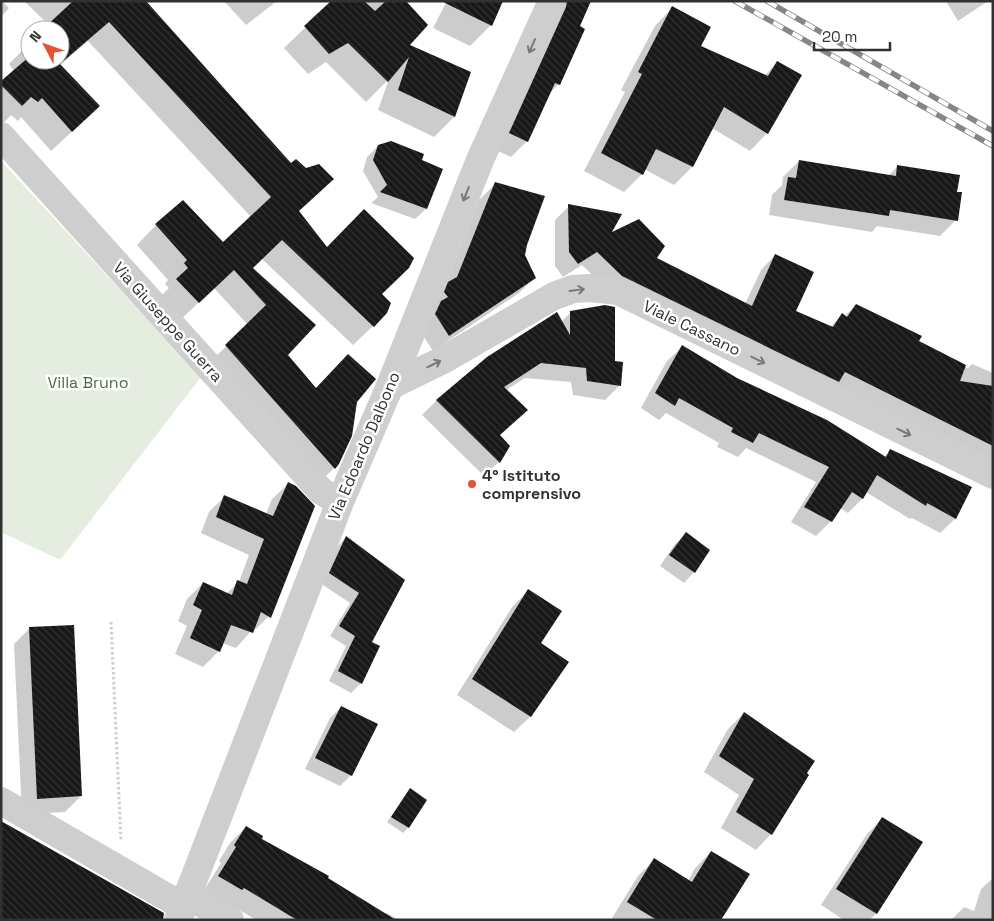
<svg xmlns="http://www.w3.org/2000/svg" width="994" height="921" viewBox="0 0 994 921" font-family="'Space Grotesk',sans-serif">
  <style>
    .green { fill: #e4eddf }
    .shadow { fill: #0003 }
    .building { fill: url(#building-back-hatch) }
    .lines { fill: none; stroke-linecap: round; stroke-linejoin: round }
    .path { stroke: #cecece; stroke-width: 3; stroke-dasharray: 2.5 2.5; stroke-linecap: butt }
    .minor { stroke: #cecece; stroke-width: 28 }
    .rail-casing { stroke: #868686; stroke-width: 5.5 }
    .rail { stroke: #fff; stroke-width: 4; stroke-dasharray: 11; stroke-linecap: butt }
    .oneway { stroke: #787878 }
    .poi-dot { fill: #e55236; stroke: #fff; stroke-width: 2 }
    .labels { text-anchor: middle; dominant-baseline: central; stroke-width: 5; stroke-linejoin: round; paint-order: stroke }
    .street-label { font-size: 16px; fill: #313131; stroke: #fff }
    .park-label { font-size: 16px; fill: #496d3e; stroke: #fff }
    .poi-label { font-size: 16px; font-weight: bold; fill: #313131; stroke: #fff; text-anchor: start }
  </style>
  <defs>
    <pattern id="building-back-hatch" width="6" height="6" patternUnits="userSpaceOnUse" patternTransform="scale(1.25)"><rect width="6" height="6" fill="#181818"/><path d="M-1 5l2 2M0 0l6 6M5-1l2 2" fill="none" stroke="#313131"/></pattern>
  </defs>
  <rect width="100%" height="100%" fill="#fff"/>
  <path class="green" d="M1 161 201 377 60 560 1 532Z"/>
  <path class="shadow" d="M1 1H5L4 3 9 8 1 17Z
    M24 1H144L327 249 381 294 373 326 353 345 262 259 252 268 286 355 316 389 356 401 338 464 314 488 206 366 248 325 214 288 179 321 158 299 169 288 165 284 168 280 137 245 156 225 223 244 251 217 88 41 59 66 78 126 51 151 21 117 18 121 11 115 2 125 1 83 14 71 9 64 30 43V60H60V30H44L49 25Z
    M224 1H277L246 25Z
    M333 1H405L408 46 470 72 454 117 434 137 378 110 389 79 366 102 326 62 308 74 284 48Z
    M447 1 491 25 470 46 433 28Z
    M558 1H590L578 27 559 84 548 95 527 141 511 157 494 149Z
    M946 1H988L958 21Z
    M672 8 699 46 764 76 777 63 767 133 750 151 712 128 692 167 674 185 644 169 642 174 624 192 584 171 625 92 621 90 655 26Z
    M378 146 442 170 426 209 415 219 371 203 378 197 363 171 367 157Z
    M799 161 888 176 898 166 956 193V220L940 236 877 226 872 232 769 215 772 195 782 185 783 177Z
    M495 184 525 245 524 255 535 277 519 293 433 351 420 331 433 299 444 288 479 200Z
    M569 206 609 235 745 304 761 270 775 255 795 311 830 327 842 315 845 316 856 305 918 341 968 368 972 364 993 373V461L608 290 582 265 563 277 555 266V220Z
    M570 313 614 362 620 385 605 400 573 395 571 382 525 378 506 390 499 436 509 446 499 462 484 476 422 415 436 401 488 358 561 322Z
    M682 347 736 379 884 457 890 451 971 488 955 519 940 533 912 518 910 519 866 492 862 499 848 513 840 508 831 521 816 536 791 522 816 482 746 448 738 457 717 447 719 443 666 413 659 420 641 408 667 361Z
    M288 484 272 613 256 629H253L236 648 222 643 219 651 203 667 175 654 187 626 178 621 187 599 203 583 226 594 239 582 249 555 201 533 209 512 225 496 266 514 272 499Z
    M686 534 694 572 684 583 660 566 675 544Z
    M346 537 370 642 361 683 351 693 329 681 346 646 330 636 350 603 320 583 337 547Z
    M528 591 539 644 568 662 530 717 514 732 457 695 512 607Z
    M30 628 81 796 65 812 22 814 14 644Z
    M341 707 351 775 340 786 305 769 330 718Z
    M744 713 771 834 756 850 721 828 739 795 704 772 728 729Z
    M410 790 425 800 408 828 403 833 387 822Z
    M883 818 921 843 876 914 869 920H844L821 905 867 834Z
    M246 827 260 839 385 914 387 913 399 920H256L228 903 203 892 221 863 219 861 230 843Z
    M711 852 719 920H614L612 918 638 876 654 860 688 881 695 868Z
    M993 878V920H951L964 907 974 911 981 889Z"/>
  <path class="building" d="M73 1H146L291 163 296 159 306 168 319 164 334 179 299 211 327 247 364 209 414 258 409 268 382 294 391 303 387 313 374 327 282 240 253 268 316 325 288 355 316 388 348 354 376 379 357 402 352 436 339 464 335 469 225 345 266 305 234 270 199 303 176 279 188 268 184 263 187 260 155 224 183 200 223 242 271 197 109 22 60 64 100 106 72 132 42 98 38 102 31 97 22 106 1 85V81L30 56V60H60V30H42Z
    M331 1H364L375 11 386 1H406L428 25 410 45 471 72 455 117 398 90 409 57 388 82 348 43 329 54 304 26Z
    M441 1H503L492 26Z
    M567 1H591L580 26 585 29 560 85 555 83 528 142 509 133 566 7Z
    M672 6 711 27 701 46 768 76 777 61 802 75 768 134 724 107 693 167 656 149 643 175 601 153 642 74 638 72Z
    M391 141 424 154 422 160 443 169 427 209 380 192 387 185 373 160 378 145Z
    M799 160 896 176 897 165 960 175 957 192H962L958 221 890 210 889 216 784 200 788 177 796 178Z
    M495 182 545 196 527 245 525 255 536 278 449 336 435 314 441 301 448 297 444 292 448 282 457 277Z
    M568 204 622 214 612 232 639 219 665 246 657 258 752 306 775 254 814 272 796 311 833 327 842 313 847 317 856 304 922 336 919 341 966 365 960 381 993 386V446L845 372 839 382 622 276 597 252 578 264 569 252Z
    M605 305 615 307V361L623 362 621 386 587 381 586 368 541 363 504 387 528 410 500 435 510 446 500 463 436 400 487 357 557 312 570 335V311Z
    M682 345 737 378 827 420 886 457 890 449 972 487 956 519 927 503 926 506 877 475 863 499 852 492 832 522 804 507 829 467 759 433 753 443 731 432 733 428 679 398 675 406 655 393Z
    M288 482 296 486 315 506 271 618 261 612 253 633 231 625 220 652 190 638 202 610 193 605 203 582 232 595 237 580 247 584 264 539 216 517 224 495 273 516Z
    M686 532 710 550 695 573 669 555Z
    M346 536 405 580 372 642 380 646 362 684 338 671 355 636 339 626 359 593 329 573Z
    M528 589 562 611 541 643 569 662 531 717 472 679Z
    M74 625 82 796 37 799 29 627Z
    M341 706 378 724 352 776 315 758Z
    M744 712 815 761 807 773 809 775 772 835 736 812 754 779 719 756Z
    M410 788 427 800 409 828 391 817Z
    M882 817 923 842 877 914 836 889Z
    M1 821 164 913 163 920H1Z
    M246 826 263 836 262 839 329 876 328 878 396 920H297L244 888 242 890 218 876 236 847 234 845Z
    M711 851 750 874 721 920H657L627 902 654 858 692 882Z"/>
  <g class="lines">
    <path class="path" d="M111 622 121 841"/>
    <path class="minor" d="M1 136 321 491 340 502
      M390 386 445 359 554 296 573 289 590 288 618 291 993 475
      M1 801 184 907
      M187 895 230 920
      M178 920 340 502 390 386 480 160 552 1"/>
    <g class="rail-casing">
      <path id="rail" d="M735 1 993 146
        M767 1 993 131"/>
    </g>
    <use href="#rail" class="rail"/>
  </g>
  <defs><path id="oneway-shaft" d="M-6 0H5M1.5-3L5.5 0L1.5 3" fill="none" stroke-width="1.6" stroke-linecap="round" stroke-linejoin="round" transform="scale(1.25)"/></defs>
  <g class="oneway">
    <use href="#oneway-shaft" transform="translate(532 46) rotate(114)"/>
    <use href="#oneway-shaft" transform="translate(466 194) rotate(112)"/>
    <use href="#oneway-shaft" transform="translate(577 290) rotate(-8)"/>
    <use href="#oneway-shaft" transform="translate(758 360) rotate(26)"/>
    <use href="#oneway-shaft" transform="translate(434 364) rotate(-26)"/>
    <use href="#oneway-shaft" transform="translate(904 432) rotate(26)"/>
  </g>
  <circle class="poi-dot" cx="472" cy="484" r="5"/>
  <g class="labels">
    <g class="street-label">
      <text transform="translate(168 322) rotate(48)">Via Giuseppe Guerra</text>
      <text transform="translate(692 328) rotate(26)">Viale Cassano</text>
      <text transform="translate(364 446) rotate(-67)">Via Edoardo Dalbono</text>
    </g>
    <g class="park-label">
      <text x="88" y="382">Villa Bruno</text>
    </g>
    <g class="poi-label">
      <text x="482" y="475">4° Istituto<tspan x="482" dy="18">comprensivo</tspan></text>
    </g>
  </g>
  <rect width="994" height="921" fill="none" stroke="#313131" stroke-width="5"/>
  <g transform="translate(45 45) rotate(311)"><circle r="24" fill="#ffffff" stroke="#adadad"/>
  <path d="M0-4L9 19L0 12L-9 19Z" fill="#e55236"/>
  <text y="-8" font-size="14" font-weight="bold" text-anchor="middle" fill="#313131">N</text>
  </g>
  <path d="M814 42v8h76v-8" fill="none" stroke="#313131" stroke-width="2.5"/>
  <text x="822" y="42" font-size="15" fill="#313131" stroke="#ffffff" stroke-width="4" paint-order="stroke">20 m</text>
</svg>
